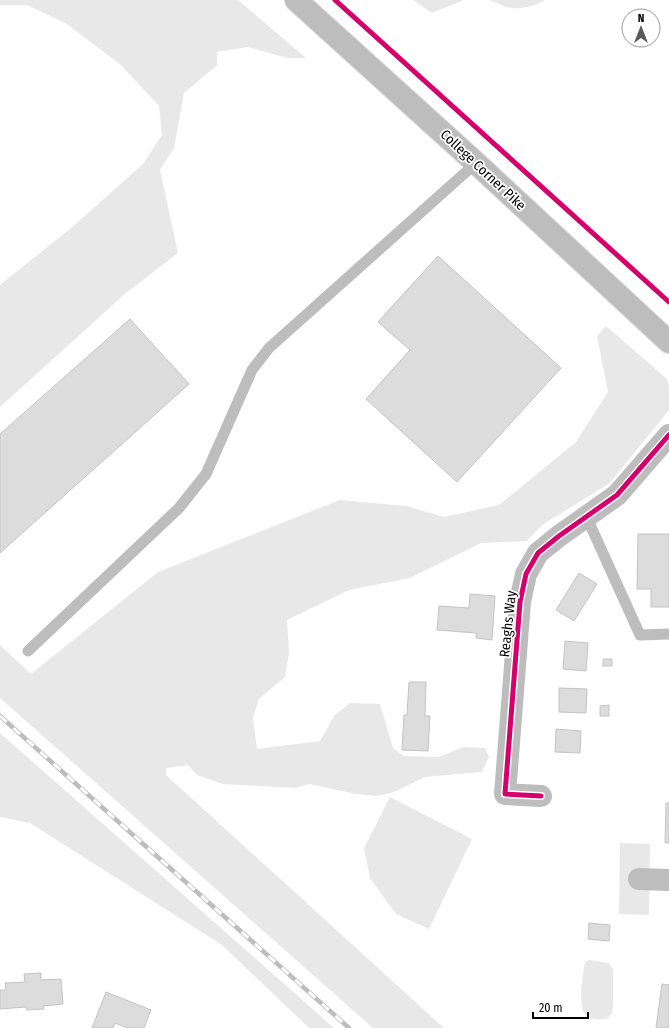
<svg xmlns="http://www.w3.org/2000/svg" width="669" height="1028" viewBox="0 0 669 1028" font-family="'Fira Sans Condensed',sans-serif">
  <style>
    .green { fill: #e8e8e8 }
    .building { fill: #dcdcdc; stroke: #c4c4c4 }
    .lines { fill: none; stroke-linecap: round; stroke-linejoin: round }
    .trunk-casing { stroke: #dbdbdb; stroke-width: 24 }
    .service { stroke: #bdbdbd; stroke-width: 11 }
    .minor { stroke: #bdbdbd; stroke-width: 22 }
    .trunk { stroke: #bdbdbd; stroke-width: 22 }
    .rail-casing { stroke: #bdbdbd; stroke-width: 4.5 }
    .rail { stroke: #fff; stroke-width: 3; stroke-dasharray: 9; stroke-linecap: butt }
    .cycleway-casing { stroke: #fff; stroke-width: 8 }
    .cycleway { stroke: #d6006c; stroke-width: 5 }
    .labels { text-anchor: middle; dominant-baseline: central; stroke-width: 3.5; stroke-linejoin: round; paint-order: stroke }
    .street-label { font-size: 14px; fill: #000; stroke: #fff }
  </style>
  <rect width="100%" height="100%" fill="#fff"/>
  <path class="green" d="M0 0H238L306 58H287L248 47 217 52V65L184 93 174 148 160 170 178 253 126 293 0 407V285L70 229 143 164 162 135 159 106 121 65 67 24 27 5H0Z
    M413 0H464L432 13Z
    M487 0H545C536 6 522 9 511 8 503 7 496 1 487 0Z
    M606 326 667 379 669 387V410L610 483 542 525 527 541 481 543 410 578 349 590 287 620 289 653 285 677 259 699 253 719 257 749 320 741 334 716 350 703 380 704 393 748 404 756 439 757 463 747 485 748 489 757 482 772 425 777 394 792 378 796 356 794 310 784 295 788 223 784 197 775 188 765 166 768V775L444 1028H373L0 698V645L31 674 158 572 340 500 406 506 444 517 499 505 576 442 608 392 597 336Z
    M0 733 334 1028H309L222 945 30 823 0 817Z
    M390 797 472 839 429 929 396 914 370 878 364 848Z
    M620 843 650 844 649 915 619 914Z
    M589 960 609 963 613 969V1004L612 1013 607 1019C600 1020 588 1020 584 1013 578 1003 583 973 585 962Z"/>
  <path class="building" d="M438 256 561 368 457 482 366 399 410 350 378 322Z
    M130 319 189 384 0 553V434Z
    M638 534H669V607H651V589H637Z
    M579 573 597 584 574 621 556 610Z
    M470 594 495 596 492 640 476 638V633L437 630 439 606 469 608Z
    M565 641 588 643 586 671 563 669Z
    M603 659H612V666H603Z
    M409 682H426L425 716H430L428 751 402 750 404 715H407Z
    M559 688 587 689 586 713 559 712Z
    M609 705V716H600V706Z
    M556 729 581 731 580 753 555 752Z
    M666 803H669V843H665Z
    M589 923 610 925 609 941 588 939Z
    M41 973V980L61 979 63 1004 43 1006 44 1009 27 1010 26 1007 0 1009V990H6L5 983 25 982 24 974Z
    M662 984 669 985V1028H656Z
    M106 992 151 1010 144 1028H127L115 1023 113 1028H92Z"/>
  <g class="lines">
    <g class="trunk-casing">
      <path id="trunk" d="M296 0 476 163 669 342"/>
    </g>
    <path class="service" d="M587 518 640 635 669 634
      M28 651 179 508 206 474 252 370 269 348 476 163"/>
    <path class="minor" d="M541 796 505 794 520 602 526 574 538 553 559 536 617 495 669 435
      M639 879 669 880"/>
    <use href="#trunk" class="trunk"/>
    <g class="rail-casing">
      <path id="rail" d="M0 716 349 1028"/>
    </g>
    <use href="#rail" class="rail"/>
    <g class="cycleway-casing">
      <path id="cycleway" d="M335 0 669 302
        M541 796 505 794 520 602 526 574 538 553 559 536 617 495 669 435"/>
    </g>
    <use href="#cycleway" class="cycleway"/>
  </g>
  <g class="labels">
    <g class="street-label">
      <text transform="translate(483 170) rotate(43)">College Corner Pike</text>
      <text transform="translate(508 624) rotate(-84)">Reaghs Way</text>
    </g>
  </g>
  <g transform="translate(641 28)"><circle r="19" fill="#ffffff" stroke="#999999"/>
  <path d="M0-3L7 15L0 10L-7 15Z" fill="#595959"/>
  <text y="-6" font-size="11" font-weight="bold" text-anchor="middle" fill="#000000">N</text>
  </g>
  <path d="M533 1012v6h55v-6" fill="none" stroke="#000000" stroke-width="2"/>
  <text x="539" y="1012" font-size="12" fill="#000000" stroke="#ffffff" stroke-width="3" paint-order="stroke">20 m</text>
</svg>
